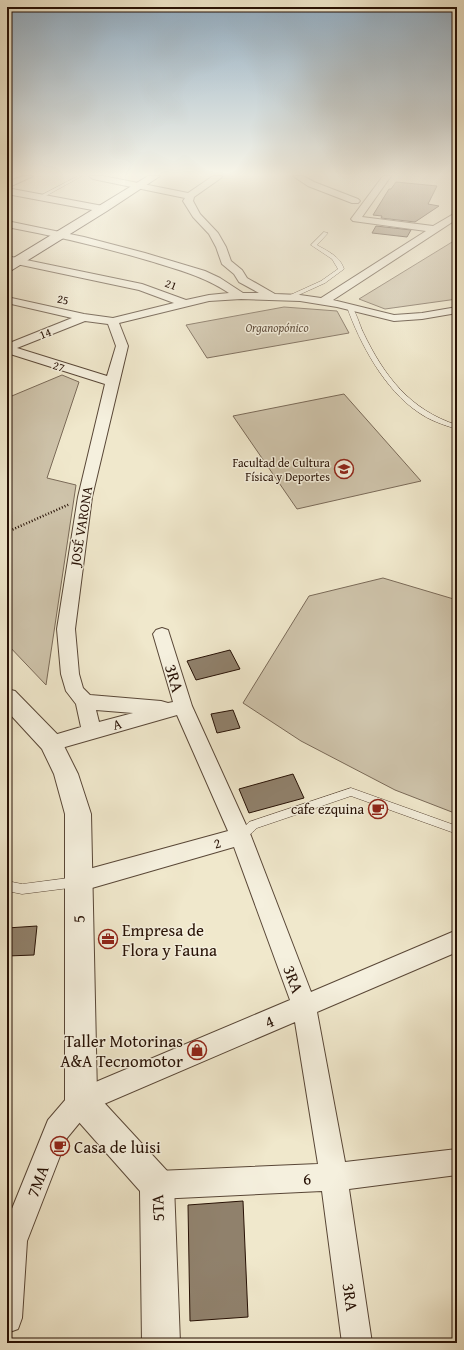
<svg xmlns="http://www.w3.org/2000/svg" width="464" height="1350" viewBox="0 0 464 1350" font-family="'Gentium Book Plus',serif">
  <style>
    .green { fill: #cec3aa; stroke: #7a6a58 }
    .building { fill: #90816c; stroke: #271105 }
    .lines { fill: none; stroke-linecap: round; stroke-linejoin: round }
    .service-casing { stroke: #594737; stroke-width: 1 }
    .minor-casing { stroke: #594737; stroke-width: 2 }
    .tertiary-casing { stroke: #594737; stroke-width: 2 }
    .secondary-casing { stroke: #271105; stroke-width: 2 }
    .path { stroke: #271105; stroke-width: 2.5; stroke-dasharray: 1 2; stroke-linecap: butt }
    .service { fill: #f5f0de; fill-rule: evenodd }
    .minor { fill: #f5f0de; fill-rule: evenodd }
    .tertiary { fill: #f5f0de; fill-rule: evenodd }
    .secondary { fill: #f5f0de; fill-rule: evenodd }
    .labels { text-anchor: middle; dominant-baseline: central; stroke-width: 3; stroke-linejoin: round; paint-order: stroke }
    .far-street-label { font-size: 12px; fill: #271105; stroke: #f5f0de }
    .far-park-label { font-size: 12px; font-style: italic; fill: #614f3f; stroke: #f5f0de }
    .far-poi-label { font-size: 12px; fill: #271105; stroke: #f5f0de; text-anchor: end }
    .street-label { font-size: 14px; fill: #271105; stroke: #f5f0de }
    .poi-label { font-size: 14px; fill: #271105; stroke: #f5f0de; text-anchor: end }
    .near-street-label { font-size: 17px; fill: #271105; stroke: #f5f0de }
    .near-poi-label { font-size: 17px; fill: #271105; stroke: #f5f0de; text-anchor: start }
  </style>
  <rect width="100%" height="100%" fill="#f0e8cc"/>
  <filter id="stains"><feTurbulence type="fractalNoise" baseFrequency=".005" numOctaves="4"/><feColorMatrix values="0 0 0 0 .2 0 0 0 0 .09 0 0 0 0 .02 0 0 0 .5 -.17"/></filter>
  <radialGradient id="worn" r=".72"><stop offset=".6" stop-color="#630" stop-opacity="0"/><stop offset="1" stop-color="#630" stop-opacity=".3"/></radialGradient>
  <path class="green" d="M457 239V299L385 309 359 299Z
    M284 307 337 311 349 333 207 358 186 325Z
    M62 375 79 382 47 478 76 485 46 685 7 644V398Z
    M344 394 421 481 297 509 233 416Z
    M383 578 457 600V814L395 790 301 741 243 703 309 596Z"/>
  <path class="building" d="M396 182 437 186 428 204 439 206 415 222 381 218 382 216 373 215 389 189H391Z
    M376 226 411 230 407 237 372 233Z
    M230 650 240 669 196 680 187 661Z
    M233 710 240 728 217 733 211 714Z
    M293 774 304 798 249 813 239 789Z
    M37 926 34 955 7 956V928Z
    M243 1201 248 1317 190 1321 188 1205Z"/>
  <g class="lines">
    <g class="service-casing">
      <path id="service" d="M78 176H82L42 198 38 197Z
        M324 232 328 233 317 245C327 251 340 256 344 269L325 283 292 298H288V296L321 281 338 269 332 259 311 245Z
        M350 305C355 308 360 326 363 332 384 376 410 410 457 425V429C443 425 429 420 418 412 385 390 360 344 347 307Z
        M351 788 457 826V834L351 796 257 828C251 833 245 842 237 839L236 836 249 822Z
        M77 877 81 879 82 882 81 885 77 887 22 894 7 891V881L22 884Z"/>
    </g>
    <g class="minor-casing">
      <path id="minor" d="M23 176H33L7 188V182Z
        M89 176H103L188 193 213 176H222L221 178 194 197 193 201 200 214 218 233 226 247 231 261 242 270 247 278 275 294 300 295 321 298 426 231 353 221 351 219 383 176H391L362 217 433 226 457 212V219L333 300 394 315 422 313 457 307V313L422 319 394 321 337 307 300 301 241 299 209 301 119 323 128 346 92 497 75 629 79 674 83 688 90 695 161 701 168 703 173 702 153 634 156 630 162 628 168 630 192 706 251 836 311 992 457 930V952L317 1012 345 1162 457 1149V1175L349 1189 372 1343H342L322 1191 157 1199 147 1195 143 1185 147 1175 157 1171 318 1164 295 1022 90 1110 67 1138 27 1241 22 1318 18 1329 7 1333V1221L48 1120 72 1092 290 1000 234 847 78 892 70 889 67 882 70 875 78 872 228 831 177 715 51 751 44 748 41 743 44 738 81 727 76 704 66 691 61 674 57 629 78 497 105 384 7 353V344L72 318 7 303V297L84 314 113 318 174 303 139 290 7 262V256L142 284 186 300 209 295 229 293C203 276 179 270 150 261 103 247 55 236 7 227V221L84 237 145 253 205 271 220 278 243 293H259L239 282 234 274 222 264 216 247 209 234 193 217 183 201 185 198 93 179ZM85 321 108 324 116 346 107 376 17 348ZM96 710 133 713 99 722Z
        M150 176H159L155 179Z
        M293 176H303L314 182 358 199 360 201 358 203H352L308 186Z
        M7 188 103 206 108 209 103 212 7 194Z"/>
    </g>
    <g class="tertiary-casing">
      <path id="tertiary" d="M7 689 15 691 59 736 78 774 91 814 97 1095 169 1173 174 1185 180 1343H142L140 1191 70 1112 65 1101V814L54 774 42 749 7 711Z"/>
    </g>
    <g class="secondary-casing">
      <path id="secondary" d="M148 176H160L107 211 12 270 7 271V262Z"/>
    </g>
    <path class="path" d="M7 532 70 504"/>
    <use href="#service" class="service"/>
    <use href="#minor" class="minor"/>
    <use href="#tertiary" class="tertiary"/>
    <use href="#secondary" class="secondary"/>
  </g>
  <linearGradient id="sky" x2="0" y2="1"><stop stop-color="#90acc2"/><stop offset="0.48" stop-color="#f8f5e8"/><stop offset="1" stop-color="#f8f5e8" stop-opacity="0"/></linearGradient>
  <rect width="464" height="364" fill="url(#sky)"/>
  <defs>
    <g id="university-ring" transform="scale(1)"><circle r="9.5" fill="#f5f0de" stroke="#8f2418" stroke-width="1.5"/><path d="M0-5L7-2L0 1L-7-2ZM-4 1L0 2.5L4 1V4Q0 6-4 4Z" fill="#8f2418"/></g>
    <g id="cafe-ring" transform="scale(1)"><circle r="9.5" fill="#f5f0de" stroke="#8f2418" stroke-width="1.5"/><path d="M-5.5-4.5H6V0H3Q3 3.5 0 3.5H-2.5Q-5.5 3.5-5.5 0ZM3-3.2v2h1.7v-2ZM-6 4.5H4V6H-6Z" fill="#8f2418"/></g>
    <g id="office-ring" transform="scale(1)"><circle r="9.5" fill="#f5f0de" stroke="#8f2418" stroke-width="1.5"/><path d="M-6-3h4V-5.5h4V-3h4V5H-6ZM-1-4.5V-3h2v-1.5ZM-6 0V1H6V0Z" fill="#8f2418"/></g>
    <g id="shop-ring" transform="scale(1)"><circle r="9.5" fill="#f5f0de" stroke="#8f2418" stroke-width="1.5"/><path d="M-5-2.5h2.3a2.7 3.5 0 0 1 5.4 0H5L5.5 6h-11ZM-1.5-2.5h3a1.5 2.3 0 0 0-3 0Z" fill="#8f2418"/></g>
  </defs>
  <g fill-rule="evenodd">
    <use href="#university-ring" x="344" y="469"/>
    <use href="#cafe-ring" x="378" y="809"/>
    <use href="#office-ring" x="108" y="939"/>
    <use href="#shop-ring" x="197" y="1050"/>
    <use href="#cafe-ring" x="60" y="1146"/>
  </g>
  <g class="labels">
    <g class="far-street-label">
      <text transform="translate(171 284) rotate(21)">21</text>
      <text transform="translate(63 299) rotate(12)">25</text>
      <text transform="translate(45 333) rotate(-22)">14</text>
      <text transform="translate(59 366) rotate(18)">27</text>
    </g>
    <g class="far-park-label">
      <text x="277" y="327">Organopónico</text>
    </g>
    <g class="far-poi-label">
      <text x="330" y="462">Facultad de Cultura<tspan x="330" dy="14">Física y Deportes</tspan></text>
    </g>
    <g class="street-label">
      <text transform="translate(81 526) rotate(-81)">JOSÉ VARONA</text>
      <text transform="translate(117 724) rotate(-15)">A</text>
      <text transform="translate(217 843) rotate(-16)">2</text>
    </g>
    <g class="poi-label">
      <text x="364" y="809">cafe ezquina</text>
    </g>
    <g class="near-street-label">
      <text transform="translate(175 678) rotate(74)">3RA</text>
      <text transform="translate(78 919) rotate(-91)">5</text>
      <text transform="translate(294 979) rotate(70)">3RA</text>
      <text transform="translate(269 1021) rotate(-23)">4</text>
      <text transform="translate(307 1178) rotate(-3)">6</text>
      <text transform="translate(37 1181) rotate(-69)">7MA</text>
      <text transform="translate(157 1208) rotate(-92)">5TA</text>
      <text transform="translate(351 1297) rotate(82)">3RA</text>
    </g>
    <g class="near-poi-label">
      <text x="122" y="929">Empresa de<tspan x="122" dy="20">Flora y Fauna</tspan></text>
      <text x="183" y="1040" text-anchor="end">Taller Motorinas<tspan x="183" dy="20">A&amp;A Tecnomotor</tspan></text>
      <text x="74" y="1146">Casa de luisi</text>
    </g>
  </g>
  <rect width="464" height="1350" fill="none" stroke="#f0e8cc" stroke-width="24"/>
  <rect x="8" y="8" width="448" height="1334" fill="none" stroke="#271105" stroke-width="2"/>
  <rect x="12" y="12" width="440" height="1326" fill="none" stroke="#271105"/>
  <rect width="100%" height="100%" filter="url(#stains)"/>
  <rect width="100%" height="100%" fill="url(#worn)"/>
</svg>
